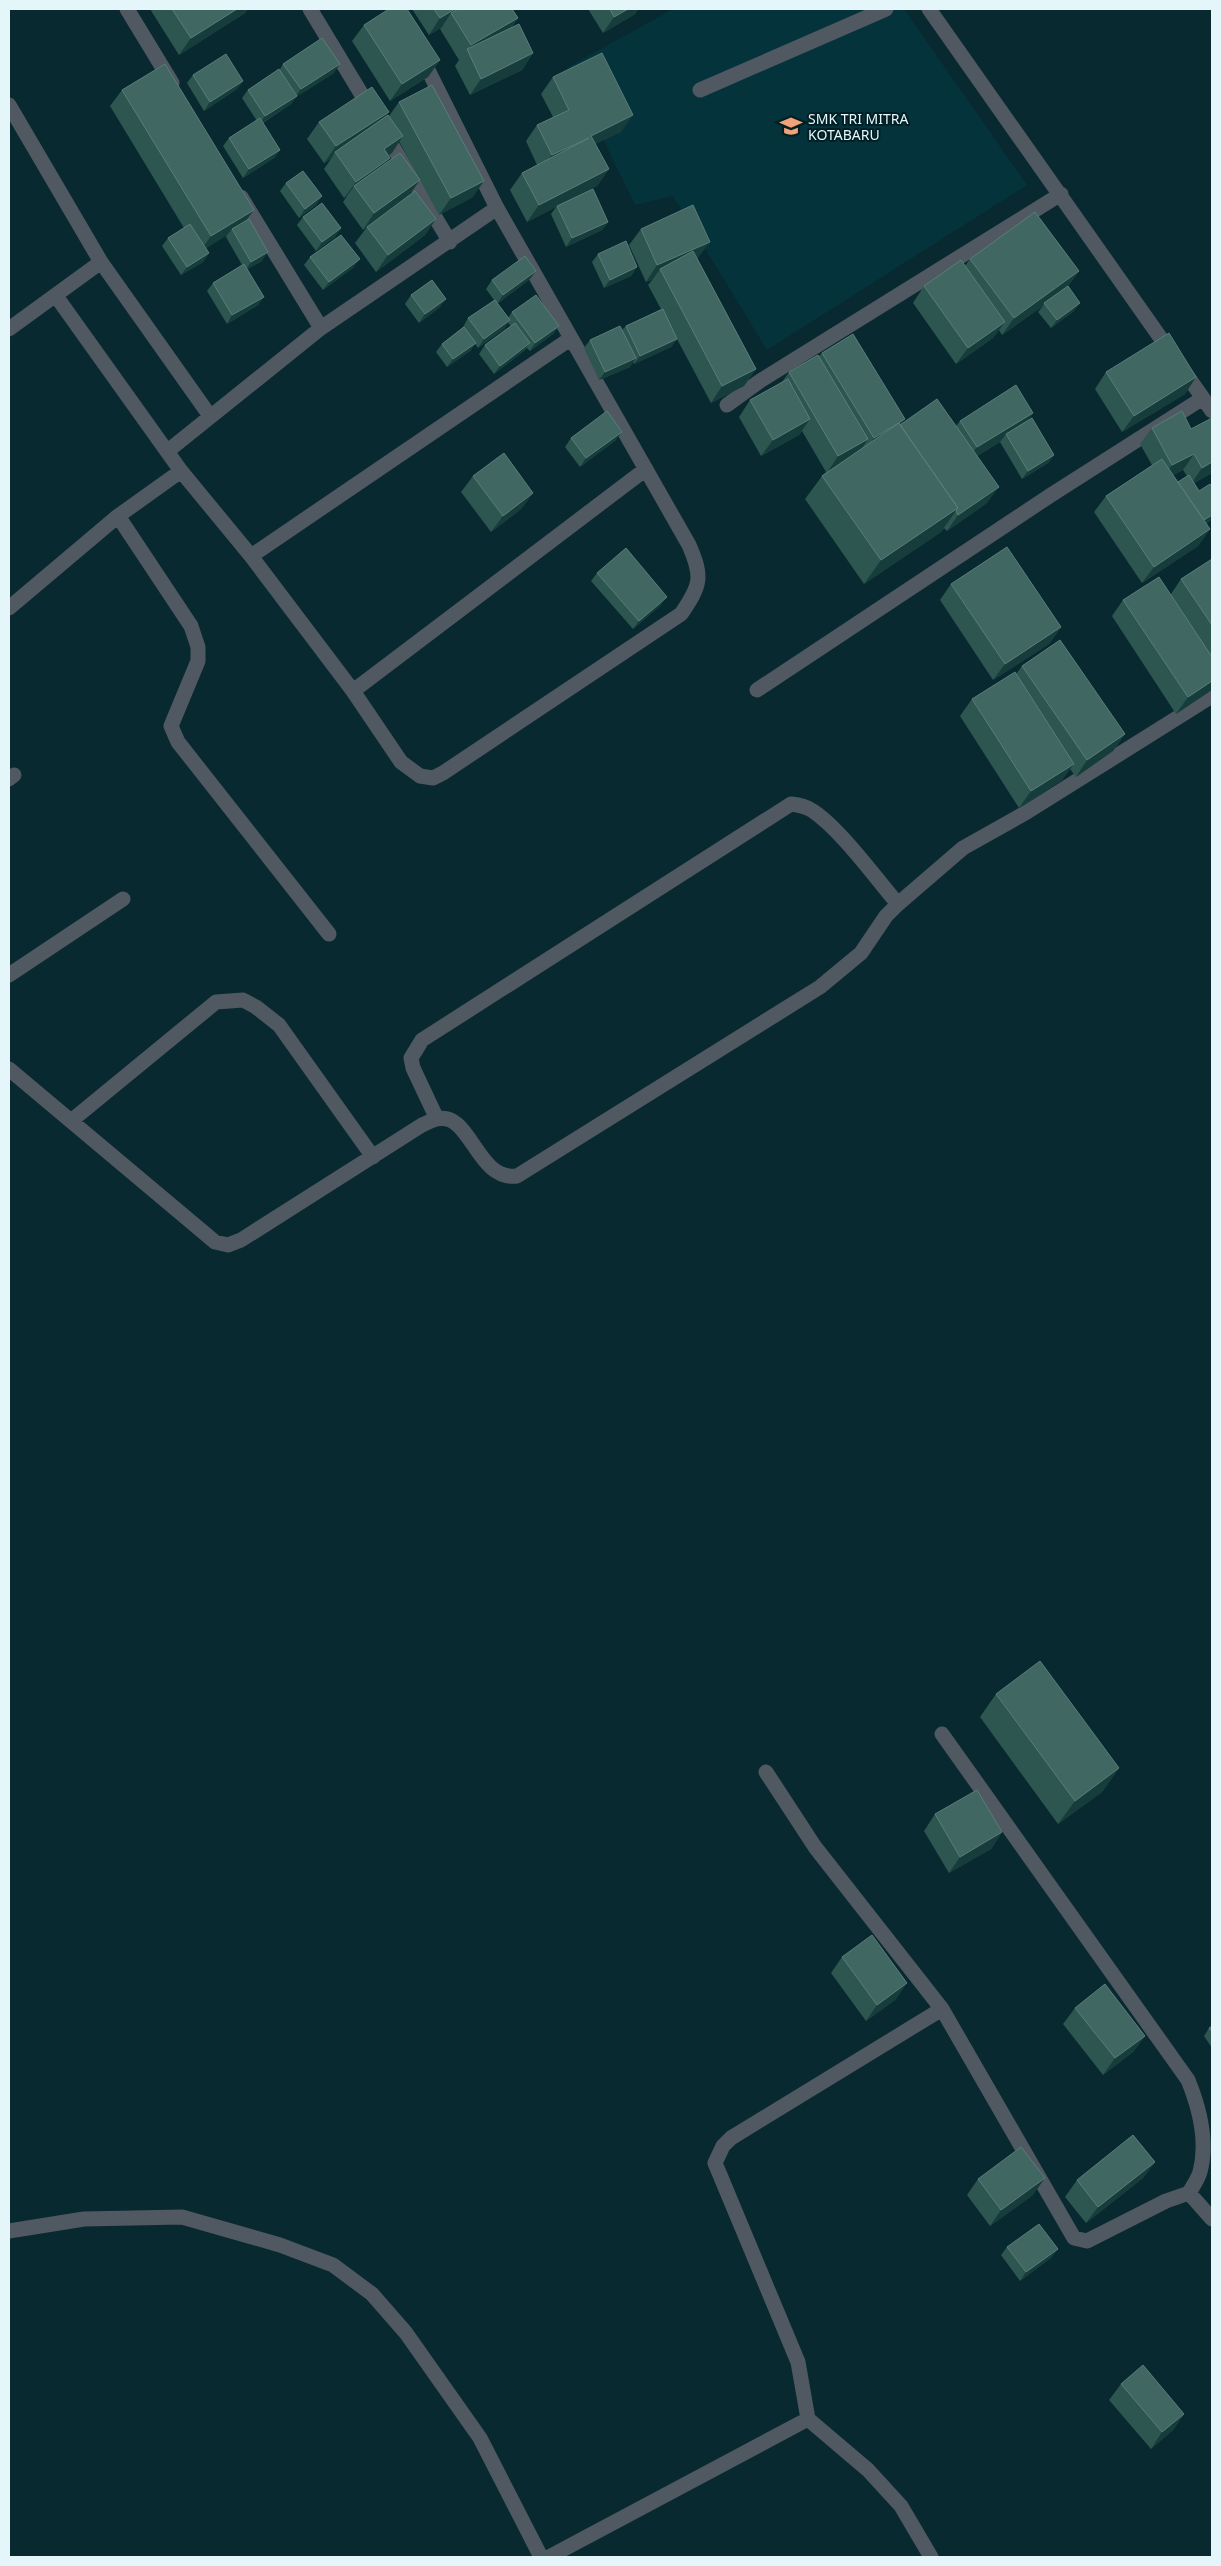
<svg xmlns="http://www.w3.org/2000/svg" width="1221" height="2566" viewBox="0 0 1221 2566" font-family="'Noto Sans',sans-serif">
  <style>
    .built { fill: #05333c }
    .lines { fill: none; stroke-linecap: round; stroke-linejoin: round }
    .service { stroke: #505861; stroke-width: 15 }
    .minor { stroke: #505861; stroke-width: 15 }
    .wall { fill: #2d5650; fill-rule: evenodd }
    .shaded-wall { fill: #163d3b }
    .building { fill: #416762; stroke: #5a7e7a }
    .labels { text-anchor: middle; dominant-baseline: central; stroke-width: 4; stroke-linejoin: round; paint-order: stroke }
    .poi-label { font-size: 14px; fill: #e5f6fb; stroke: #001f25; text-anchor: start }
  </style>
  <rect width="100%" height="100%" fill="#08292f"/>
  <path class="built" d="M673 9H904L1027 185 767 350 673 196 635 205 568 67Z"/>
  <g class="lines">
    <path class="service" d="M700 90 886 9"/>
    <path class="minor" d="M127 9 172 83
      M310 9 371 110
      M929 9 1212 411
      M9 105 101 262 210 416
      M384 132 450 242
      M241 197 321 328
      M56 296 181 471 251 556 353 691 401 762 420 776 433 778 443 773 681 614C701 585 703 577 689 545L497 208 421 56
      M9 329 101 262
      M727 405 760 381 1061 194
      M169 450 321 328 497 208
      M118 516 191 626 198 647V661L171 726 178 742 329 934
      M251 556 570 339
      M9 608 118 516 181 471
      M757 690 1051 495 1203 398
      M353 691 646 469
      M9 779 14 775
      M9 975 123 899
      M9 1069 215 1242 228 1245 241 1240 422 1125C427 1123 432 1120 437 1119 471 1111 476 1181 517 1176L820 987 861 953 886 916 898 904 963 848 1027 812 1212 696
      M437 1119 413 1068 411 1058 422 1040 791 804C799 805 806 806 813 811 840 829 875 877 898 904
      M71 1121 216 1002 243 1000 256 1007 279 1025 373 1157
      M942 1734 1188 2080C1199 2107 1208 2142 1200 2172 1198 2179 1193 2186 1189 2193L1212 2219
      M766 1772 815 1847 942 2009 1074 2238 1087 2241 1166 2201 1189 2193
      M9 2231 84 2219 182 2217 280 2245 333 2265 372 2294 406 2333 480 2438 541 2557
      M549 2557 808 2419
      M931 2557 901 2506 868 2470 808 2419 798 2362 715 2163 723 2146 731 2138 942 2009"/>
  </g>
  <path class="wall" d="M150 9H248L245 13 179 55Z
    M412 9H512L518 18 511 28 533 53 522 70 470 95 455 66 459 60 440 29 442 27 429 35Z
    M588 9H638L635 14 603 33Z
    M364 25 440 60 428 77 390 101 352 41Z
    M283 64 334 73 296 97 291 104 263 123 280 150 274 158 243 178 223 146 229 138 257 121 242 98 248 90 280 69Z
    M193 75 243 81 237 89 204 111 187 83Z
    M553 77 621 132 595 144 609 169 597 186 570 200 608 222 602 230 566 247 551 214 556 207 527 222 510 190 522 173 537 165 526 141 537 125 553 117 541 94Z
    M122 90 254 210 246 220 262 261 247 269 264 297 258 305 227 324 207 291 213 283 242 265 226 237 227 235 206 248 209 253 203 262 181 275 162 246 168 238 184 228 110 106Z
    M399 102 473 197 439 215 399 141 392 153 388 155 386 162 409 196 436 219 425 235 376 272 355 243 367 227 363 230 343 202 347 196 344 198 324 169 331 159 324 163 307 139 319 122 389 112 385 117 389 116Z
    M286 183 322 196 316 205 299 218 280 191Z
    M303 217 341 228 335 237 316 251 297 225Z
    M641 229 698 258H697L756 369 744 386 711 403 677 339 671 347 634 364 633 362 630 367 599 380 584 348 590 340 622 330 626 326 661 309 648 285 653 279 646 282 629 245Z
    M598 254 637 267 631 276 604 288 592 262Z
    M310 257 354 267 323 290 304 265Z
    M970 259 1079 271 1068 286 1074 311 1051 328 1038 312 1043 306 1002 335 999 330 993 338 956 364 913 303 924 286 965 266Z
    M530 279 497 304 508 318 512 312 559 326 553 334 530 351 527 348 524 351 494 374 479 354 485 345 511 326 508 323 504 329 478 348 475 344 470 351 447 367 436 352 442 344 463 327 468 318 494 300 486 289 492 280Z
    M411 295 440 307 419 323 405 304Z
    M822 353 900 425 956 426 960 421 1033 413 1028 420 1054 455 1048 463 1022 479 1000 442 977 456 987 503 947 531 944 528 941 532 864 584 805 499 822 476 826 472 802 431 799 435 761 456 739 417 750 400 782 382 789 372 819 356Z
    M1106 372 1196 377 1185 394 1122 432 1095 389Z
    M1182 411 1212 473 1194 483 1199 491 1212 487V519L1206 524 1210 529 1198 546 1142 583 1094 512 1106 496 1152 465 1140 444 1152 428ZM1183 470 1187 476 1178 482 1173 475Z
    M571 438 616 440 580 467 565 447Z
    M473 476 533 493 521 509 491 532 461 492Z
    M1212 559V689L1176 714 1112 616 1123 600 1171 594 1181 579Z
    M597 573 661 605 633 629 591 581Z
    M951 584 1061 627 1049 644 993 680 940 600Z
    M1022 666 1125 734 1113 751 1076 777 1070 769 1062 780 1019 808 960 716 972 699 1016 674Z
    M996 1694 1119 1768 1102 1792 1058 1824 980 1717Z
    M935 1814 1002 1832 991 1849 949 1873 924 1831Z
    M842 1957 907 1983 895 2000 866 2021 831 1973Z
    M1075 2008 1145 2036 1133 2052 1103 2075 1063 2024Z
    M1212 2026V2048L1204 2036 1209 2028Z
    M1155 2162 1143 2178 1086 2223 1065 2197 1077 2180Z
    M978 2179 1033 2195 990 2226 967 2195Z
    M1007 2247 1052 2257 1020 2281 1001 2255Z
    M1121 2384 1184 2414 1173 2430 1151 2449 1109 2400Z"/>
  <path class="shaded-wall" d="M237 9H248L245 13 179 55 191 38Z
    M455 9H470L451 13 442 27 429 35 440 18Z
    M628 9H638L635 14 603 33 614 17Z
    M518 18 506 34 468 51 471 45Z
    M533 53 522 70 470 95 481 79Z
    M440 60 428 77 390 101 402 84Z
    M340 64 334 73 296 97 291 104 259 125 265 116 295 97 301 89Z
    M243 81 237 89 204 111 210 102Z
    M389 112 377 128 335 152 331 159 324 163 336 146Z
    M633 115 621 132 579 152 591 136Z
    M403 136 392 153 372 166 384 149Z
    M589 138 540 171 552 155Z
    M280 150 274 158 243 178 249 169Z
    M390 158 378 174 354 186 347 196 344 198 356 182Z
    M609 169 597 186 527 222 539 205Z
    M420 180 408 197 363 230 374 213Z
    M484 181 473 197 439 215 451 198Z
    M322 196 316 205 299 218 305 209Z
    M254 210 242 226 232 229 227 235 199 253 211 236Z
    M436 219 425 235 376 272 388 255Z
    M608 222 602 230 566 247 572 238Z
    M341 228 335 237 316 251 322 242Z
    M710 242 698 258 663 274 660 269 653 279 646 282 657 265Z
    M268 252 262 261 245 271 251 262Z
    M209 253 203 262 181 275 187 267Z
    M360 259 354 267 323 290 329 282Z
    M637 267 631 276 604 288 610 280Z
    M536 271 530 279 497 304 503 295Z
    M1079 271 1067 288 1044 303 1043 306 1002 335 1014 318Z
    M264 297 258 305 227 324 232 315Z
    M446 299 440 307 419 323 425 314Z
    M1080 303 1074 311 1051 328 1057 320Z
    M510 320 504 329 478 348 484 339Z
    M1005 322 993 338 956 364 968 348Z
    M559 326 553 334 530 351 535 343Z
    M677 339 671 347 634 364 640 356Z
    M476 343 470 351 447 367 453 359Z
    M530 343 524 351 494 374 500 366Z
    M636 358 630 367 599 380 605 372Z
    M756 369 744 386 711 403 722 386Z
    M1196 377 1185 394 1122 432 1134 416Z
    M1033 413 1022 429 1006 434 1000 442 965 463 977 447Z
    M810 419 799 435 761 456 773 440Z
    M905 419 898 429 863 454 874 438Z
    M622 432 616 440 580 467 586 458Z
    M868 439 857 456 827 473 838 456Z
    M1194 454 1183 470 1161 482 1172 465Z
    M1054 455 1048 463 1022 479 1028 471Z
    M1212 462V473L1191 484 1202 468Z
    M999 487 987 503 947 531 958 515Z
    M533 493 521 509 491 532 503 516Z
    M958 508 941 532 864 584 881 560Z
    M1212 515V519L1192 532 1198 524Z
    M1210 529 1198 546 1142 583 1154 567Z
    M667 597 661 605 633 629 639 621Z
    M1061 627 1049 644 993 680 1005 664Z
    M1212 681V690L1176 714 1188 697Z
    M1125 734 1113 751 1076 777 1087 760Z
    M1074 764 1062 780 1019 808 1031 791Z
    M1119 1768 1102 1792 1058 1824 1075 1801Z
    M1002 1832 991 1849 949 1873 960 1857Z
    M907 1983 895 2000 866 2021 877 2005Z
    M1145 2036 1133 2052 1103 2075 1115 2058Z
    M1155 2162 1143 2178 1086 2223 1098 2207Z
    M1045 2178 1033 2195 990 2226 1001 2210Z
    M1058 2249 1052 2257 1020 2281 1026 2272Z
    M1184 2414 1173 2430 1151 2449 1162 2432Z"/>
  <path class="building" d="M172 9H237L191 38Z
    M389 9H407L440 60 402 84 364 25Z
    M434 9H455L440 18Z
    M458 9H512L518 18 471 45 451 13Z
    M610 9H628L614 17Z
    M519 24 533 53 481 79 467 49Z
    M322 38 340 64 301 89 283 64Z
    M602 53 633 115 591 136 609 169 539 205 522 173 589 138 552 155 537 125 569 110 553 77Z
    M226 54 243 81 210 102 193 75Z
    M165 64 254 210 211 236 122 90Z
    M279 69 297 96 265 116 248 90Z
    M432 85 484 181 451 198 399 102Z
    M372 87 389 112 336 146 319 122Z
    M388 115 403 136 384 149 390 158 356 182 335 152Z
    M260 118 280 150 249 169 229 138Z
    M400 153 420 180 374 213 354 186Z
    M303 171 322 196 305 209 286 183Z
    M593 189 608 222 572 238 557 206Z
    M415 191 436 219 388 255 367 227Z
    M322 203 341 228 322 242 303 217Z
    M693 205 710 242 657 265 641 229Z
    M1035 212 1079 271 1014 318 970 259Z
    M249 219 268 252 251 262 232 229Z
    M190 224 209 253 187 267 168 238Z
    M341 235 360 259 329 282 310 257Z
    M626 241 637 267 610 280 598 254Z
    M693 251 756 369 722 386 660 269Z
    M525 256 536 271 503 295 492 280Z
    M961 260 1005 322 968 348 924 286Z
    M244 264 264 297 232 315 213 283Z
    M432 280 446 299 425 314 411 295Z
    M1068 286 1080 303 1057 320 1044 303Z
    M536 295 559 326 535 343 512 312Z
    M495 300 510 320 484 339 468 318Z
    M663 309 677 339 640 356 626 326Z
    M515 323 530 343 500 366 485 345Z
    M620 326 636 358 605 372 590 340Z
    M464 327 476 343 453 359 442 344Z
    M1169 333 1196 377 1134 416 1106 372Z
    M853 334 905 419 874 438 822 353Z
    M818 355 868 439 838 456 789 372Z
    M788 379 810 419 773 440 750 400Z
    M1016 385 1033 413 977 447 960 421Z
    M937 399 999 487 958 515 956 511 958 508 900 425Z
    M607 411 622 432 586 458 571 438Z
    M1182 411 1191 429 1212 418V462L1202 468 1194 454 1172 465 1152 428Z
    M1032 418 1054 455 1028 471 1006 434Z
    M899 423 958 508 881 560 822 476Z
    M504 453 533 493 503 516 473 476Z
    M1162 459 1210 529 1154 567 1106 496Z
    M1189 475 1199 491 1210 484 1212 487V515L1204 520 1178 482Z
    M1007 547 1061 627 1005 664 951 584Z
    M626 548 667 597 639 621 597 573Z
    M1212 559V625L1181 579Z
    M1159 577 1212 657V681L1188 697 1123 600Z
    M1060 640 1125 734 1087 760 1022 666Z
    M1015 672 1074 764 1031 791 972 699Z
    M1040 1661 1119 1768 1075 1801 996 1694Z
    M977 1790 1002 1832 960 1857 935 1814Z
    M872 1935 907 1983 877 2005 842 1957Z
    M1105 1984 1145 2036 1115 2058 1075 2008Z
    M1212 2026V2032L1209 2028Z
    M1133 2135 1155 2162 1098 2207 1077 2180Z
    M1021 2147 1045 2178 1001 2210 978 2179Z
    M1039 2224 1058 2249 1026 2272 1007 2247Z
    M1143 2365 1184 2414 1162 2432 1121 2384Z"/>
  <defs>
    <g id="school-bare" transform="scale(1.725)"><path d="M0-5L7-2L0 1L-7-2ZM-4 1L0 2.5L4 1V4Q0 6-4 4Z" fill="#f0a278" stroke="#001f25" stroke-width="2.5" paint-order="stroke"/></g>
  </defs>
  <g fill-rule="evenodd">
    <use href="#school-bare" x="791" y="126"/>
  </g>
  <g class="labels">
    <g class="poi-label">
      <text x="808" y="118">SMK TRI MITRA<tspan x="808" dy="16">KOTABARU</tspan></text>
    </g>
  </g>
  <rect width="1221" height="2566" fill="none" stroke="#e5f6fb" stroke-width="20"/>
</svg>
